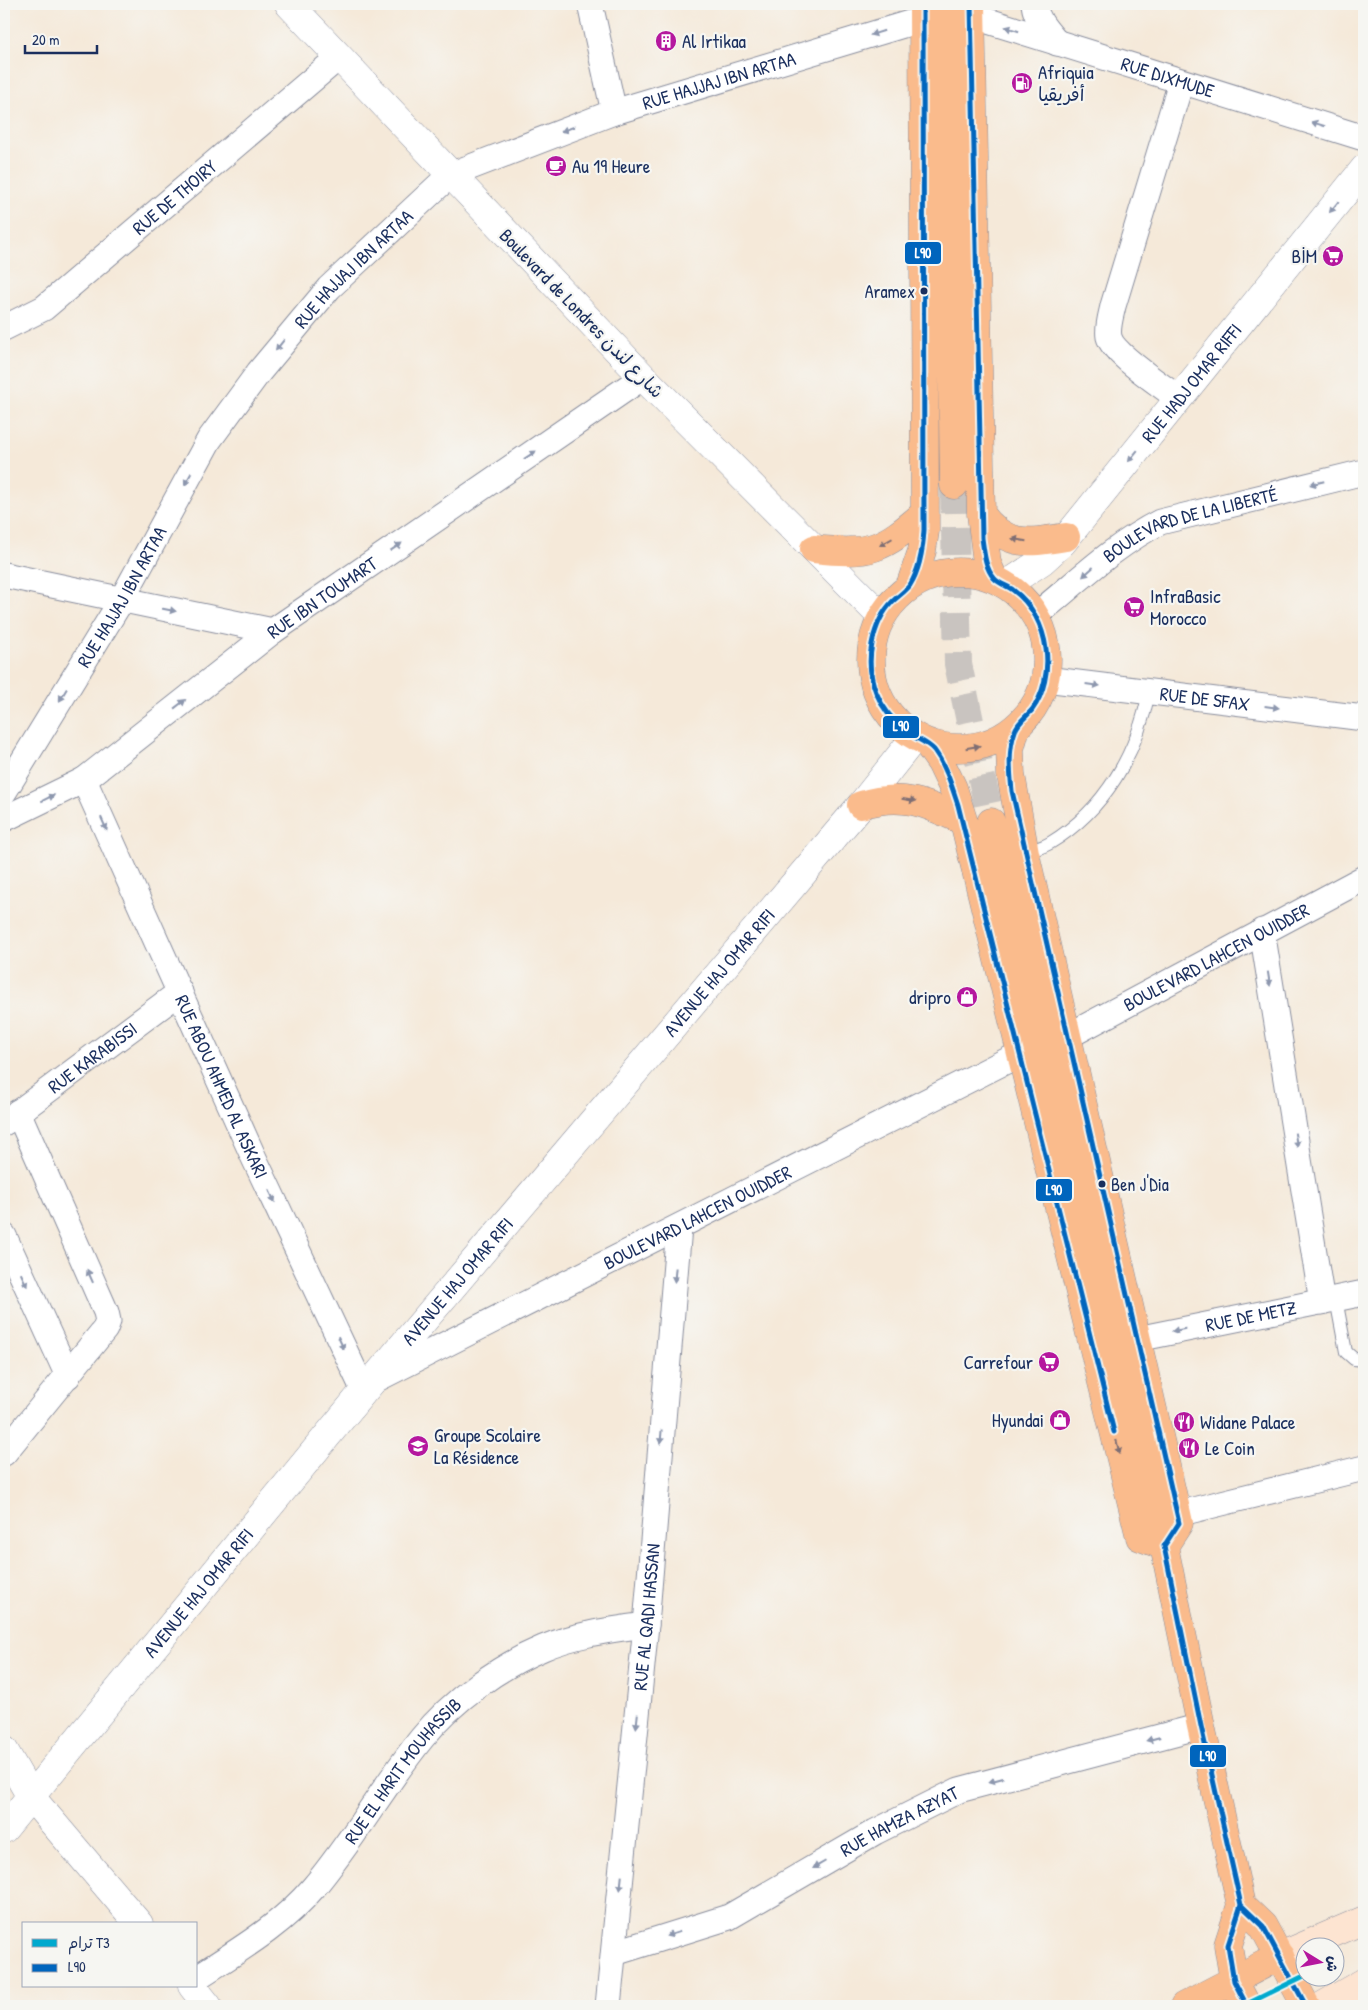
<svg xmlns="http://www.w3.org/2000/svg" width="1368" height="2010" viewBox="0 0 1368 2010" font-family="'Patrick Hand','Playpen Sans Arabic',sans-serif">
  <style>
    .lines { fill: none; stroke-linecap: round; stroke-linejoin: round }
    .primary-tunnel { stroke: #c9c4c0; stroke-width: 28; stroke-dasharray: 28 14; stroke-linecap: butt }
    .service-casing { stroke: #888c9c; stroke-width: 14 }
    .minor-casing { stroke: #888c9c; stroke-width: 27 }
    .tertiary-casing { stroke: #888c9c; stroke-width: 29 }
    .secondary-casing { stroke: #888c9c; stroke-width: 29 }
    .primary-casing { stroke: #888c9c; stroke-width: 29 }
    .service { stroke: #fff; stroke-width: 12 }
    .minor { stroke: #fff; stroke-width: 25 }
    .tertiary { stroke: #fff; stroke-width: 28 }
    .secondary { stroke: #fde4d1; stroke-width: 28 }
    .primary { stroke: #fabb8c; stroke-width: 28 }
    .bus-1-casing { stroke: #f6f6f2; stroke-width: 9 }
    .bus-1 { stroke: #0065bd; stroke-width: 5 }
    .tram-1-casing { stroke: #f6f6f2; stroke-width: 9 }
    .tram-1 { stroke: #00a9ce; stroke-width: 5 }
    .oneway { fill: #8d97ae }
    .oneway2 { fill: #7f6e73 }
    .bus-dot { fill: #1b2f5e; stroke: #f6f6f2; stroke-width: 2 }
    .labels { text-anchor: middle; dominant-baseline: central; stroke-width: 4.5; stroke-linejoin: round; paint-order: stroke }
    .bus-label { font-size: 18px; fill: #1b2f5e; stroke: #f6f6f2; text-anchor: end }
    .poi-label { font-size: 19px; fill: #1b2f5e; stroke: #f6f6f2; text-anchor: start }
    .street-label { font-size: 19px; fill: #1b2f5e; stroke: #f6f6f2 }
    .line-badge { stroke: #f6f6f2; stroke-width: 2 }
    .badge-label { font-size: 14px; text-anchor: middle; font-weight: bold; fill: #fff }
  </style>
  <rect width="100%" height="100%" fill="#f6f6f2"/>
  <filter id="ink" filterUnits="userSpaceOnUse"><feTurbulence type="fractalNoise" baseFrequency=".02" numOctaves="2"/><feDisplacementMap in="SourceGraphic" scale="10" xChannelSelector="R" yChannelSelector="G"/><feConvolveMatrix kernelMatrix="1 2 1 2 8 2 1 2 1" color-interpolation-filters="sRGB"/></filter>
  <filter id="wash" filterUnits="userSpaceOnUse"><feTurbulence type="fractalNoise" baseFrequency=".0096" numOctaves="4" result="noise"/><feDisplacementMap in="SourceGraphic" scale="20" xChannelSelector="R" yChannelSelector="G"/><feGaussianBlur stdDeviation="1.12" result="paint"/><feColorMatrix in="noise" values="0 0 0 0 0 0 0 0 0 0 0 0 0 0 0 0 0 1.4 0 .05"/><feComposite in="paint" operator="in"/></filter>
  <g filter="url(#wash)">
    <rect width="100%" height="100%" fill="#f5e9d9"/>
  </g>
  <g filter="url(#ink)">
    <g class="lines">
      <path class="primary-tunnel" d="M954 485 958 664 991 822"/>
      <g class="service-casing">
        <path id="service" d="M1025 853C1033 850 1043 847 1050 843 1105 810 1137 753 1149 692
          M1336 1299 1346 1352 1354 1359 1364 1360"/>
      </g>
      <g class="minor-casing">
        <g id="minor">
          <path d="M590 4 614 112"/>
          <path d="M1034 4C1036 20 1047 31 1057 43"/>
          <path id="s1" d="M972 16 1364 138"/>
          <path id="s2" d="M4 328 44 308 339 57"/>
          <path d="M1179 399C1164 387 1113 354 1109 337 1107 327 1111 316 1113 306L1181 82"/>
          <path d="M4 575 273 631"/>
          <path id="s3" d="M1035 616C1076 583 1113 546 1160 522L1364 472"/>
          <path id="s4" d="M1045 679 1364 718"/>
          <path id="s5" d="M84 780 254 1158 364 1391"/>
          <path id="s6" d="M4 792 121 601 209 440 259 372 329 288 450 175 614 112 923 19"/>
          <path id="s7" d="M4 819 84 780 273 631 643 377"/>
          <path d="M1262 931 1322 1302"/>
          <path id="s8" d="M1068 1036 1364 878"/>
          <path id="s9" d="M4 1123 180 992"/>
          <path d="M4 1236 68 1376"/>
          <path id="s10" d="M1137 1339 1364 1293"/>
          <path id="s11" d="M375 1380 1020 1054"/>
          <path d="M4 1453 105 1329 108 1321 106 1312 18 1112"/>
          <path d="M1177 1514 1364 1468"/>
          <path id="s12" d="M614 1953 729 1917 875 1832 959 1790 1201 1726"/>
          <path id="s13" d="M196 1978C237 1951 281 1926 313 1888 353 1841 383 1786 422 1738 453 1700 498 1667 543 1648 575 1634 611 1630 646 1625"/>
          <path id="s14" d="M608 2006 646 1625 679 1227"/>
        </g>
      </g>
      <g class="tertiary-casing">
        <g id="tertiary">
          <path d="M289 4 643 377 881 616"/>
          <path id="s15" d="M1006 585 1042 561 1063 542 1364 169"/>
          <path d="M4 1750 31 1797 139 1924"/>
          <path id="s16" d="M4 1829 364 1391 861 805 915 737"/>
          <path d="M192 1986 208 2006"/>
        </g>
      </g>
      <g class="secondary-casing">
        <path id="secondary" d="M1280 1956 1364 1920
          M1322 2006 1364 1982"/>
      </g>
      <g class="primary-casing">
        <path id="primary" d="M947 4 954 485
          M971 4 981 514 987 563 994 579
          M981 514C1006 548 1028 543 1066 537
          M814 549C871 555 882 550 925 513
          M871 660a88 88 0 1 1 176 0a88 88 0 1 1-176 0Z
          M910 586 922 551 925 531 923 4
          M1016 728 1010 749 1011 775 1025 853 1177 1514 1179 1523 1164 1546
          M927 743 941 763 953 788 965 826 1140 1537 1164 1546
          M861 805C902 792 926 803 963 821
          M991 822 1164 1546 1201 1726 1241 1905 1228 1945 1234 1981 1247 2006
          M1241 1905 1263 1926 1306 2006
          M1184 2006 1280 1956"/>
      </g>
      <use href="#service" class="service"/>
      <use href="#minor" class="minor"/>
      <use href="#tertiary" class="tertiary"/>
      <use href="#secondary" class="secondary"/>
      <use href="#primary" class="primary"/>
      <g class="bus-1-casing">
        <path id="bus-1" d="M923 4 924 530C923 548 920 569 910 585 906 591 899 595 893 601 882 612 875 629 872 644 865 678 879 711 906 731 915 739 926 741 934 750 946 766 952 787 958 805L1114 1432
          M971 4 982 538C984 552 985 568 994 578 999 584 1008 586 1013 590 1032 604 1043 626 1046 649 1049 669 1044 694 1032 710 1026 717 1018 722 1015 731 1008 750 1010 771 1012 791L1179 1523 1164 1546 1201 1726 1241 1905 1228 1945 1234 1981 1247 2006
          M1241 1905 1263 1926 1306 2006"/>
      </g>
      <use href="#bus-1" class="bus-1"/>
      <g class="tram-1-casing">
        <path id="tram-1" d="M1243 2006 1306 1975"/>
      </g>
      <use href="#tram-1" class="tram-1"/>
    </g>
    <defs><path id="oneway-solid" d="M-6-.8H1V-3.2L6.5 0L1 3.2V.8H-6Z" transform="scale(1.25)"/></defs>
    <g class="oneway">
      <use href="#oneway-solid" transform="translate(1012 29) rotate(-162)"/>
      <use href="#oneway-solid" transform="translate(877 33) rotate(163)"/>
      <use href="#oneway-solid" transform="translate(1318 124) rotate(-163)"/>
      <use href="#oneway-solid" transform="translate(568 129) rotate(159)"/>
      <use href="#oneway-solid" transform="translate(1334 207) rotate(129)"/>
      <use href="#oneway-solid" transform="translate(280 345) rotate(128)"/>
      <use href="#oneway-solid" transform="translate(530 455) rotate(-34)"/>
      <use href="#oneway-solid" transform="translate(1133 456) rotate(129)"/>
      <use href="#oneway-solid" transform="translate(188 479) rotate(119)"/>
      <use href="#oneway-solid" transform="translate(1317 483) rotate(166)"/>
      <use href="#oneway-solid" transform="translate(396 547) rotate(-34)"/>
      <use href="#oneway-solid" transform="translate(1088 572) rotate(138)"/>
      <use href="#oneway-solid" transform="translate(169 610) rotate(11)"/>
      <use href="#oneway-solid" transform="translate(1093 685) rotate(7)"/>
      <use href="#oneway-solid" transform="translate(63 695) rotate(121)"/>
      <use href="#oneway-solid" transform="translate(180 704) rotate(-38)"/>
      <use href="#oneway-solid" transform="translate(1272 707) rotate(7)"/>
      <use href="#oneway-solid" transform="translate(48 798) rotate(-26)"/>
      <use href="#oneway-solid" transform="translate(104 824) rotate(66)"/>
      <use href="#oneway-solid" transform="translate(1269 979) rotate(81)"/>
      <use href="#oneway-solid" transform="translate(1296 1140) rotate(81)"/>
      <use href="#oneway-solid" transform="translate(272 1196) rotate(65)"/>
      <use href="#oneway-solid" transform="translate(675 1275) rotate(95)"/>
      <use href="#oneway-solid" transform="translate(90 1276) rotate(-114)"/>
      <use href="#oneway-solid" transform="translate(24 1280) rotate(65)"/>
      <use href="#oneway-solid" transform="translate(1179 1330) rotate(169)"/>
      <use href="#oneway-solid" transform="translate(341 1343) rotate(65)"/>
      <use href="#oneway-solid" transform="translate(661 1437) rotate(95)"/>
      <use href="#oneway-solid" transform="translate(637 1721) rotate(96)"/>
      <use href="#oneway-solid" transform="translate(1153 1739) rotate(165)"/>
      <use href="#oneway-solid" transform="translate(996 1780) rotate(165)"/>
      <use href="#oneway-solid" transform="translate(819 1865) rotate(150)"/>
      <use href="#oneway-solid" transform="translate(621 1883) rotate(96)"/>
      <use href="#oneway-solid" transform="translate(673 1934) rotate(163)"/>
    </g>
    <g class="oneway2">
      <use href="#oneway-solid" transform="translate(1019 540) rotate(-170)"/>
      <use href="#oneway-solid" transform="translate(886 542) rotate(150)"/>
      <use href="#oneway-solid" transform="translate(973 747) rotate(-10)"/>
      <use href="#oneway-solid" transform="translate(909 800) rotate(9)"/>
      <use href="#oneway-solid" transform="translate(1118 1447) rotate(76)"/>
    </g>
  </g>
  <defs>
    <g id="building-disc" transform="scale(1.125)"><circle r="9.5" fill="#b5179e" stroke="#f6f6f2"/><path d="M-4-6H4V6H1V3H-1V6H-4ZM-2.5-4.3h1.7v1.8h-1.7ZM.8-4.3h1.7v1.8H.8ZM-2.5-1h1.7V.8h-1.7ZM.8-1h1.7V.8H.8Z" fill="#fff"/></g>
    <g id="fuel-disc" transform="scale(1.125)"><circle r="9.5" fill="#b5179e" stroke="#f6f6f2"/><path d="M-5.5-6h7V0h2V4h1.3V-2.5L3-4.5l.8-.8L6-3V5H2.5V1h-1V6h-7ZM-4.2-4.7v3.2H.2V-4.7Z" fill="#fff"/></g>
    <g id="cafe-disc" transform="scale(1.125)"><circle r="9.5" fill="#b5179e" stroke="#f6f6f2"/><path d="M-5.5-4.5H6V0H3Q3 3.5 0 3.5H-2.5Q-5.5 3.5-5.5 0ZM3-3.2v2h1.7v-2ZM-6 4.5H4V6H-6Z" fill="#fff"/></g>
    <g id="supermarket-disc" transform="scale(1.125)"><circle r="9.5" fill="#b5179e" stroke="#f6f6f2"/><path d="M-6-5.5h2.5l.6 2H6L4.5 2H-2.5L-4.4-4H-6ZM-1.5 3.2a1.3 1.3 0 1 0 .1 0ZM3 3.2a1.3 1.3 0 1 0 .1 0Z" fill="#fff"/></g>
    <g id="shop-disc" transform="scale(1.125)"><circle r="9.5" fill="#b5179e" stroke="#f6f6f2"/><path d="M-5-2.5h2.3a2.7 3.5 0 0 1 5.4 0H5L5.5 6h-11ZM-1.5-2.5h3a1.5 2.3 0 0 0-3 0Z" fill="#fff"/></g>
    <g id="restaurant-disc" transform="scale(1.125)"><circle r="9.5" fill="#b5179e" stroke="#f6f6f2"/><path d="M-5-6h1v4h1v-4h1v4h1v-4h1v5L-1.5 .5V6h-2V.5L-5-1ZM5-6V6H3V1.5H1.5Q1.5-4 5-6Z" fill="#fff"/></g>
    <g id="school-disc" transform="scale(1.125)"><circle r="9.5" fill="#b5179e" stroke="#f6f6f2"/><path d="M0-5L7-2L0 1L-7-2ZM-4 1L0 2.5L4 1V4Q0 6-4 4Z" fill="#fff"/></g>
  </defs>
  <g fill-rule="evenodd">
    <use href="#building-disc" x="666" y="41"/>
    <use href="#fuel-disc" x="1022" y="83"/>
    <use href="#cafe-disc" x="556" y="166"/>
    <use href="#supermarket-disc" x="1333" y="256"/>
    <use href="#supermarket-disc" x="1134" y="607"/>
    <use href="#shop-disc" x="967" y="997"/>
    <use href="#supermarket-disc" x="1049" y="1362"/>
    <use href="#shop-disc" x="1060" y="1420"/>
    <use href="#restaurant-disc" x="1184" y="1422"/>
    <use href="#school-disc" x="418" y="1446"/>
    <use href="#restaurant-disc" x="1189" y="1448"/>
  </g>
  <g class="bus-dot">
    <circle cx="924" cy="291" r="4.5"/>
    <circle cx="1102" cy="1184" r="4.5"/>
  </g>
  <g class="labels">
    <g class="bus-label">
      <text x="915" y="291">Aramex</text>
      <text x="1111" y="1184" text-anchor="start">Ben J'Dia</text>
    </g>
    <g class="poi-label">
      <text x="682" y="41">Al Irtikaa</text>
      <text x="1038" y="72">Afriquia<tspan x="1038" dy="22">أفريقيا</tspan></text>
      <text x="572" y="166">Au 19 Heure</text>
      <text x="1317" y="256" text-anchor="end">BİM</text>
      <text x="1150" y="596">InfraBasic<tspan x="1150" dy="22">Morocco</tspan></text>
      <text x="951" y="997" text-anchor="end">dripro</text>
      <text x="1033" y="1362" text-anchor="end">Carrefour</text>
      <text x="1044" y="1420" text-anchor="end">Hyundai</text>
      <text x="1200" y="1422">Widane Palace</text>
      <text x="434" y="1435">Groupe Scolaire<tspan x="434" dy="22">La Résidence</tspan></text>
      <text x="1205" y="1448">Le Coin</text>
    </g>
    <g class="street-label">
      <text stroke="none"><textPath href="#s1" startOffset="205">RUE DIXMUDE</textPath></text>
      <text stroke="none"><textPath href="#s6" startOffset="1052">RUE HAJJAJ IBN ARTAA</textPath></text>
      <text stroke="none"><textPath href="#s2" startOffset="216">RUE DE THOIRY</textPath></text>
      <text stroke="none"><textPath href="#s6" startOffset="632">RUE HAJJAJ IBN ARTAA</textPath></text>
      <text transform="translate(582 313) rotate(46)">Boulevard de Londres شارع لندن</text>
      <text stroke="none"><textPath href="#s15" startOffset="276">RUE HADJ OMAR RIFFI</textPath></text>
      <text stroke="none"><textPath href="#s3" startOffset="184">BOULEVARD DE LA LIBERTÉ</textPath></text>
      <text stroke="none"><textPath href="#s6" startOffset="228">RUE HAJJAJ IBN ARTAA</textPath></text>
      <text stroke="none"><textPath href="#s7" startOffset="389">RUE IBN TOUMART</textPath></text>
      <text stroke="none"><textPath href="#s4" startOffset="161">RUE DE SFAX</textPath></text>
      <text stroke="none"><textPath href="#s8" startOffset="168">BOULEVARD LAHCEN OUIDDER</textPath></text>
      <text stroke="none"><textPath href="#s16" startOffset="1116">AVENUE HAJ OMAR RIFI</textPath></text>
      <text stroke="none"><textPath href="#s9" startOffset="110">RUE KARABISSI</textPath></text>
      <text stroke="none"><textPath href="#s5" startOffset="336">RUE ABOU AHMED AL ASKARI</textPath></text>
      <text stroke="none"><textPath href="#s11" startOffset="361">BOULEVARD LAHCEN OUIDDER</textPath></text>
      <text stroke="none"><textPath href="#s16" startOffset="711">AVENUE HAJ OMAR RIFI</textPath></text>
      <text stroke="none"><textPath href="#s10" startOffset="116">RUE DE METZ</textPath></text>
      <text stroke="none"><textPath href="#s16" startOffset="306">AVENUE HAJ OMAR RIFI</textPath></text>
      <text stroke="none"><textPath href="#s14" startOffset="391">RUE AL QADI HASSAN</textPath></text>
      <text stroke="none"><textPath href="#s13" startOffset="296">RUE EL HARIT MOUHASSIB</textPath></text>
      <text stroke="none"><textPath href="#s12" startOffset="316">RUE HAMZA AZYAT</textPath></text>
    </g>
  </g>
  <g class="line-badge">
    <rect x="904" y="241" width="38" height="24" rx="5" fill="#0065bd"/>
    <rect x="882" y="715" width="38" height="24" rx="5" fill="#0065bd"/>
    <rect x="1035" y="1178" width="38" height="24" rx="5" fill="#0065bd"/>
    <rect x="1189" y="1744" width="38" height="24" rx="5" fill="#0065bd"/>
  </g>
  <g class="badge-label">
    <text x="923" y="258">L90</text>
    <text x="901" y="731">L90</text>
    <text x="1054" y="1195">L90</text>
    <text x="1208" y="1761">L90</text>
  </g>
  <rect width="1368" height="2010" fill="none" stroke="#f6f6f2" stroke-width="20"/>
  <rect x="22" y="1922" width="175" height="65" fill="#f6f6f2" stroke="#9ea6b7"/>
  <rect x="32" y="1939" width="25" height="8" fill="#00a9ce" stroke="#9ea6b7"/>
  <text x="68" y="1948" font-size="15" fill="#1b2f5e">ترام T3</text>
  <rect x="32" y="1964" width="25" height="8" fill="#0065bd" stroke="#9ea6b7"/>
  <text x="68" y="1972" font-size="15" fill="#1b2f5e">L90</text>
  <g transform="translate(1320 1962) rotate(100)"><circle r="24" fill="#f6f6f2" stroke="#9ea6b7"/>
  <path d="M0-4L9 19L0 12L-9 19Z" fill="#b5179e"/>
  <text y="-8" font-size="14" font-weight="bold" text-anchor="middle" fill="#1b2f5e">ش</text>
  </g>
  <path d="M25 45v8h72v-8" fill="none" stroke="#1b2f5e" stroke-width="2.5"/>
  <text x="32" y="45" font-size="15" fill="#1b2f5e" stroke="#f6f6f2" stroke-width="4" paint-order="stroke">20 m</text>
</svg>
